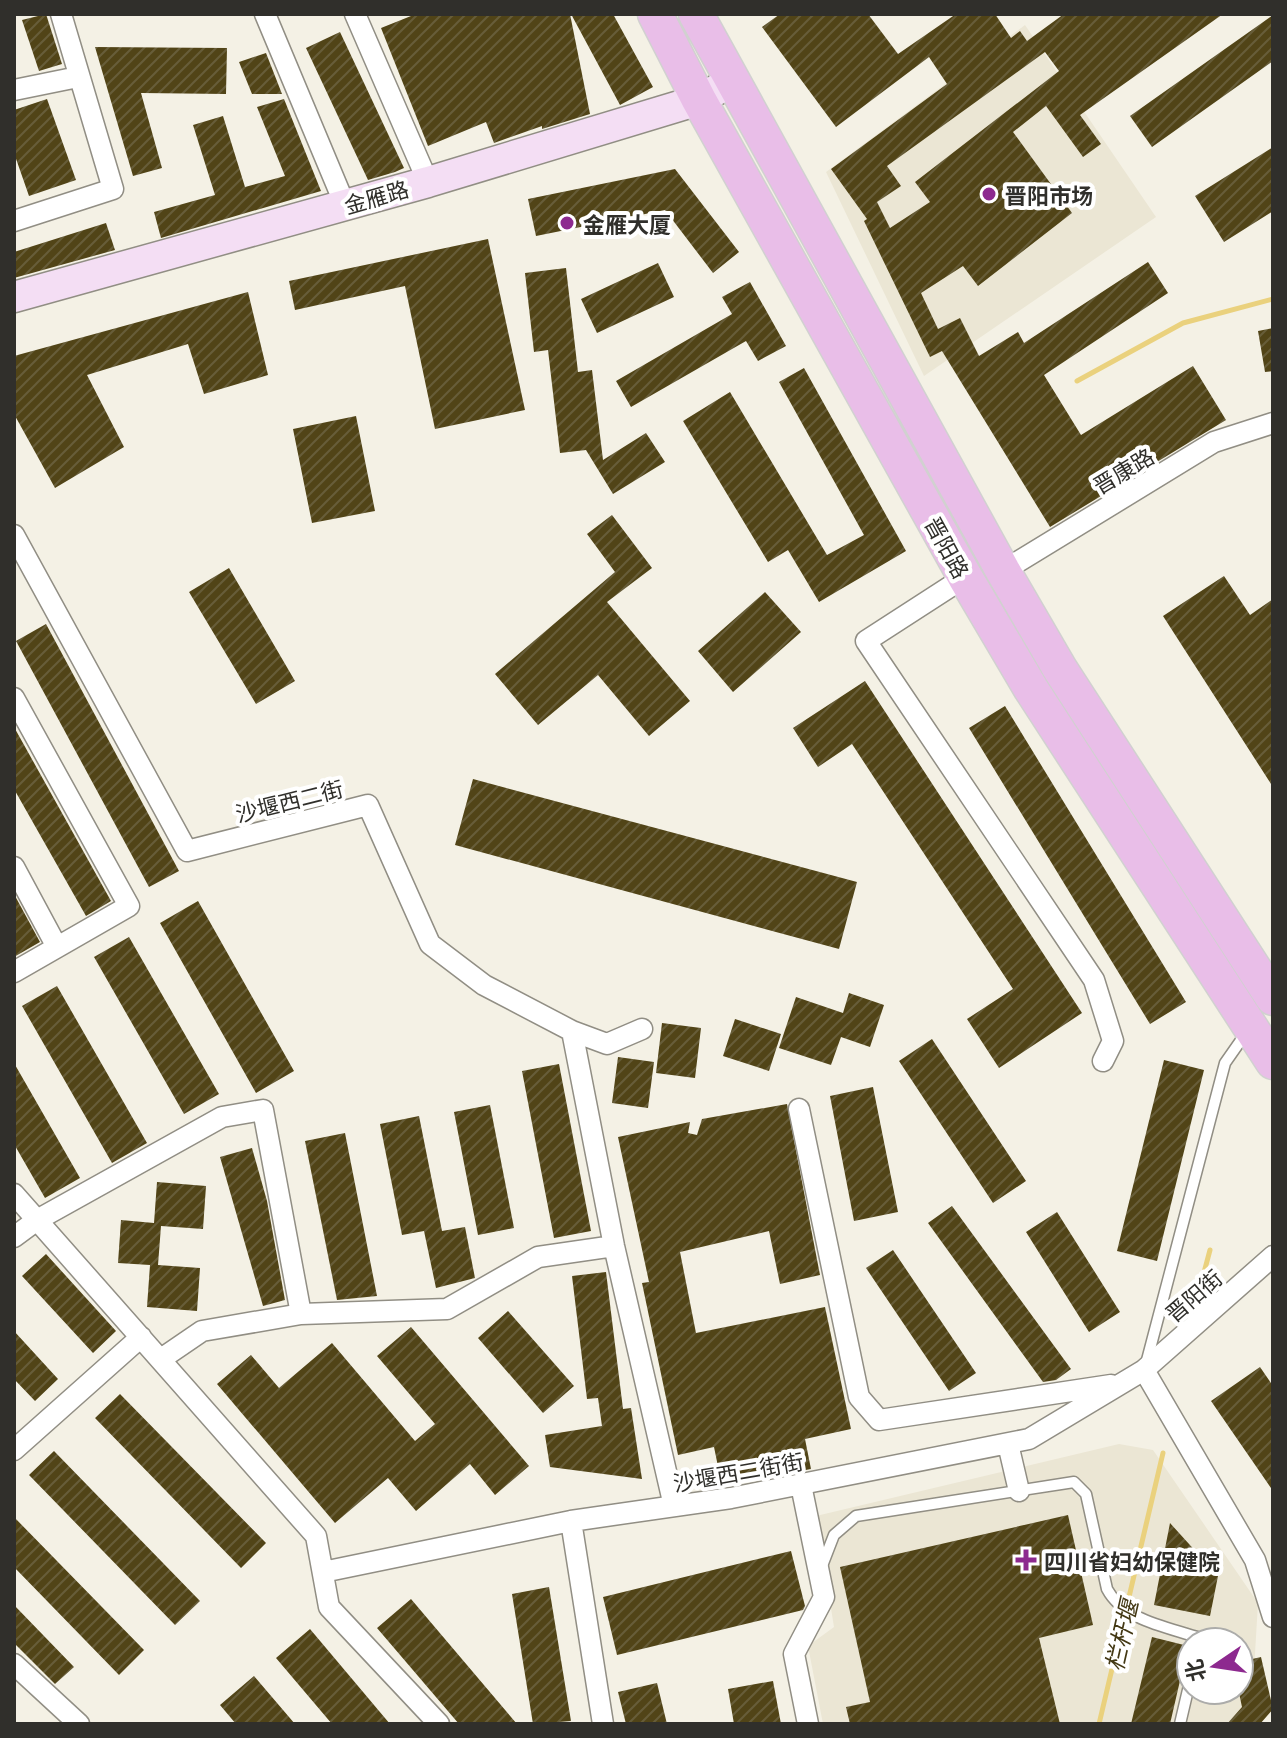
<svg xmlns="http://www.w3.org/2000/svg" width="1287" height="1738" viewBox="0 0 1287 1738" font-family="Literata,'Noto Sans SC',serif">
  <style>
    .built { fill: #ebe6d4; fill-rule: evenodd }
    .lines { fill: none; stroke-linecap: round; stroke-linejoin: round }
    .stream { stroke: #ead17d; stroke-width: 5 }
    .building { fill: url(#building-hatch); fill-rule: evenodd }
    .lane-casing { stroke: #918e84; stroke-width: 13 }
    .street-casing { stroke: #918e84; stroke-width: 23 }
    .secondary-casing { stroke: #918e84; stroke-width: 33 }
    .primary-casing { stroke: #d1d1d0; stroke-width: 37 }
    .lane { stroke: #fff; stroke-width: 10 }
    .street { stroke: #fff; stroke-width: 20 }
    .secondary { stroke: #f4def4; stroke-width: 30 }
    .primary { stroke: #e9bee8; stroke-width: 34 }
    .poi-dot { fill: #8d298f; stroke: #fff; stroke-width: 3 }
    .labels { text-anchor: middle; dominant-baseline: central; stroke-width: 8; stroke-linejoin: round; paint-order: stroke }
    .poi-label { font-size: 22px; font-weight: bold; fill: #302f2b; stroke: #fff; text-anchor: start }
    .street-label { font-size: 22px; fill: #302f2b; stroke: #fff }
    .water-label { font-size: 24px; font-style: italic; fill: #433814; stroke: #fff }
  </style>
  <defs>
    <pattern id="building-hatch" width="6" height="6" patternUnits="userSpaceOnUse" patternTransform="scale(2)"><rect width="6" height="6" fill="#514417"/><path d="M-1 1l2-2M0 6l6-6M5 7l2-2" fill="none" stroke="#675d39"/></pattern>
  </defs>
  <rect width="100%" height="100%" fill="#f4f1e5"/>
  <path class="built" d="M1025 25 1156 217 924 376 826 172Z
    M1119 1444 1153 1450 1258 1603 1251 1721 1248 1724H823L808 1646 834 1627 816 1516ZM1191 1642H1239V1690H1191Z"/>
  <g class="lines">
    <path class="stream" d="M1077 381 1183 323 1273 299
      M1194 1310 1210 1250
      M1099 1724 1163 1453"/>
  </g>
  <path class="building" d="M46 14 62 64 39 71 22 20Z
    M416 14H570L590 114 542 129V126L494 143 486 122 428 146 381 28Z
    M571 14H613L653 87 620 105Z
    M780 14H868L898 54 956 14H995L1011 38 1020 31 1027 41 1064 14H1223L1080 115 1101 144 1083 157 1046 106 1013 132 1072 213 978 286 963 266 921 293 938 329 960 318 979 356 1018 332 1024 343 1148 262 1168 293 1044 375 1081 435 1193 366 1226 420 1050 527 942 351 930 357 864 221 867 219 831 169 947 84 929 57 836 127 762 27ZM1045 52 1059 71 915 182 930 202 890 228 877 202 901 186 887 166Z
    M1273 15V61L1152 147 1130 116Z
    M340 32 404 168 395 172 368 180 306 48Z
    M95 47 227 48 226 94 141 93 162 168 133 176Z
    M266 53 282 94H252L239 62Z
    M47 99 76 180 29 196 14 153V110Z
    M284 99 321 191 161 238 154 212 215 195 193 125 223 116 245 187 285 176 257 107Z
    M1273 147V211L1224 242 1195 196Z
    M675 169 739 252 713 273 665 210 536 236 528 199Z
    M106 223 115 250 14 278V252Z
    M488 239 525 410 435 429 405 286 295 310 289 281Z
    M658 263 674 297 597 333 581 299Z
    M566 268 578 372 592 370 603 460 646 433 665 462 613 494 586 450 560 453 548 350 534 352 525 273Z
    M750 282 786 346 758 361 746 341 631 407 616 381 732 314 722 297Z
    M248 292 268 375 204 394 188 344 87 375 124 447 55 488 14 414V356Z
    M1273 328V371L1265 372 1258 331Z
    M804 368 906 551 819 602 788 550 768 562 683 421 730 392 827 555 864 535 779 382Z
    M356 416 375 511 312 523 293 429Z
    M612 515 652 568 607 602 690 701 649 736 598 675 538 725 495 674 615 572 587 534Z
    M229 568 295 681 256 704 189 592Z
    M1224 576 1250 615 1273 599V787L1163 616Z
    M765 592 801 632 733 692 698 651Z
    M46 624 179 871 149 887 16 641Z
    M865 681 1082 1013 999 1068 967 1019 1013 989 852 744 818 767 793 728Z
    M1005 706 1186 1002 1150 1024 969 728Z
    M14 727 111 901 86 916 14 789Z
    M473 779 857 882 839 949 455 845Z
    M14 894 40 942 14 957Z
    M198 901 294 1071 256 1093 160 923Z
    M129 937 219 1094 184 1114 94 957Z
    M57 986 147 1143 112 1163 22 1006Z
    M849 993 884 1005 870 1047 841 1037 831 1065 779 1048 796 997 843 1013Z
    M735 1019 781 1034 769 1071 723 1056Z
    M662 1023 701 1028 695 1078 656 1073Z
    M932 1039 1026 1181 993 1203 899 1061Z
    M618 1057 654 1062 648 1108 612 1103Z
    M1164 1060 1204 1070 1157 1261 1117 1251Z
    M14 1063 80 1178 45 1198 14 1144Z
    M559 1064 591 1231 554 1238 522 1071Z
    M873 1087 898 1212 854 1221 830 1096Z
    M787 1104 820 1275 780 1284 769 1231 680 1252 696 1333 825 1307 851 1429 805 1439 811 1469 722 1486 714 1447 678 1455 642 1283 649 1282 618 1137 690 1122 688 1133 697 1135 702 1119Z
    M490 1105 514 1228 478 1235 454 1112Z
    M419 1116 442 1231 465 1227 475 1278 436 1288 424 1231 402 1235 380 1124Z
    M345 1133 377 1296 337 1300 305 1141Z
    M252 1148 267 1201 285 1300 263 1306 220 1157Z
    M157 1182 206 1186 203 1229 161 1226 158 1265 200 1268 197 1311 147 1307 150 1265 118 1263 121 1220 154 1223Z
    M952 1206 1071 1369 1056 1380 1043 1382 928 1223Z
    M1057 1212 1120 1312 1089 1332 1026 1232Z
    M893 1250 976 1373 949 1391 866 1268Z
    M46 1254 116 1331 93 1353 22 1276Z
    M606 1272 623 1409 631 1408 642 1479 550 1467 545 1435 602 1426 598 1398 587 1399 572 1276Z
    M508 1311 574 1386 543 1413 478 1338Z
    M411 1327 529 1466 495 1495 470 1464 416 1511 388 1478 335 1523 217 1384 251 1355 279 1388 332 1343 415 1441 435 1424 377 1356Z
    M14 1331 58 1379 35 1401 14 1379Z
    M1260 1367 1273 1386V1491L1211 1401Z
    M120 1394 266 1543 241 1568 95 1418Z
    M54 1451 200 1601 175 1625 29 1475Z
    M1068 1515 1093 1625 1039 1638 1060 1724H850L846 1707 870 1702 840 1567Z
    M14 1517 144 1650 119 1675 14 1567Z
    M1170 1523 1218 1576 1210 1616 1154 1605Z
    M791 1551 805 1606 803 1610 617 1655 603 1597Z
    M549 1587 571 1721 533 1724 512 1594Z
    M411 1599 517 1724H459L377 1628Z
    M14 1605 74 1667 55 1684 14 1643Z
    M310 1629 390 1724H332L276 1658Z
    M1152 1637 1188 1646 1170 1724H1131Z
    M1261 1657 1273 1709 1260 1724H1227L1242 1707 1239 1693V1662Z
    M254 1676 295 1724H236L220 1705Z
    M773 1681 781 1724H734L728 1689Z
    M657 1683 667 1724H626L618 1692Z"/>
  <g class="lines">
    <g class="lane-casing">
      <path id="lane" d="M1146 1364 1225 1063 1246 1033
        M822 1566 834 1535 856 1516 1074 1482 1086 1494 1107 1589C1124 1621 1168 1627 1200 1638L1199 1642
        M1180 1724 1191 1677"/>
    </g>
    <g class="street-casing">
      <path id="street" d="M265 14 345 205
        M355 14 428 182
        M14 90 78 77
        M14 221 113 189 61 14
        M14 535 187 851 368 805 430 944 484 985 572 1031 607 1044 642 1029
        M1003 571 1214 442 1273 423
        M965 577 866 641 1094 980 1113 1041 1103 1061
        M14 698 129 906 14 972
        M14 867 57 947
        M572 1031 614 1246 674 1506
        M799 1109 859 1397 879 1420 1111 1385
        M14 1194 316 1536 329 1607 439 1724
        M14 1237 37 1220 222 1117 263 1110 301 1314
        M161 1359 202 1331 301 1314 447 1309 538 1257 614 1246
        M1144 1370 1255 1560 1273 1617
        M1008 1444 1019 1491
        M14 1450 141 1337
        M801 1485 824 1597 794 1654 808 1724
        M571 1521 603 1724
        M323 1572 571 1521 731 1498 1029 1439 1144 1370 1273 1256
        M14 1664 79 1724"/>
    </g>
    <g class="secondary-casing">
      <path id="secondary" d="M14 297 428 182 699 100 732 81"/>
    </g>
    <g class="primary-casing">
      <path id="primary" d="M655 14 699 100 965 577 1031 689 1273 1062
        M696 14 1003 571 1060 669 1273 998"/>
    </g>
    <use href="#lane" class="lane"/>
    <use href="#street" class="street"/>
    <use href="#secondary" class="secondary"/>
    <use href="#primary" class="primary"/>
  </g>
  <g class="poi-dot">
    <circle cx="989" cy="194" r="8"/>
    <circle cx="567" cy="223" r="8"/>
    <path d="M1022 1548h8v8h8v8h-8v8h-8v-8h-8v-8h8z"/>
  </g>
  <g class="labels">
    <g class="poi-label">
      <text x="1005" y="194">晋阳市场</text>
      <text x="583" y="223">金雁大厦</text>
      <text x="1044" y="1560">四川省妇幼保健院</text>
    </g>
    <g class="street-label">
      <text transform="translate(376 196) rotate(-16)">金雁路</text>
      <text transform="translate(1123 470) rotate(-31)">晋康路</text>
      <text transform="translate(948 547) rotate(61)">晋阳路</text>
      <text transform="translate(289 800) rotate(-14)">沙堰西二街</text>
      <text transform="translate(1193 1295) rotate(-41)">晋阳街</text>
      <text transform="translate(738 1471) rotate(-10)">沙堰西二街街</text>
    </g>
    <g class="water-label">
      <text transform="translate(1120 1635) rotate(-77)">栏杆堰</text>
    </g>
  </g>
  <rect width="1287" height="1738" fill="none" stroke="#302f2b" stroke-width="32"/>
  <g transform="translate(1215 1666) rotate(257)"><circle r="38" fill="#ffffff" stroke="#acacaa" stroke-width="2"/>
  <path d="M0-6L14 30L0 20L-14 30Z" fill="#8d298f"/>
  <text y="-12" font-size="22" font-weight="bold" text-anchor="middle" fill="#302f2b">北</text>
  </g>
</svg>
